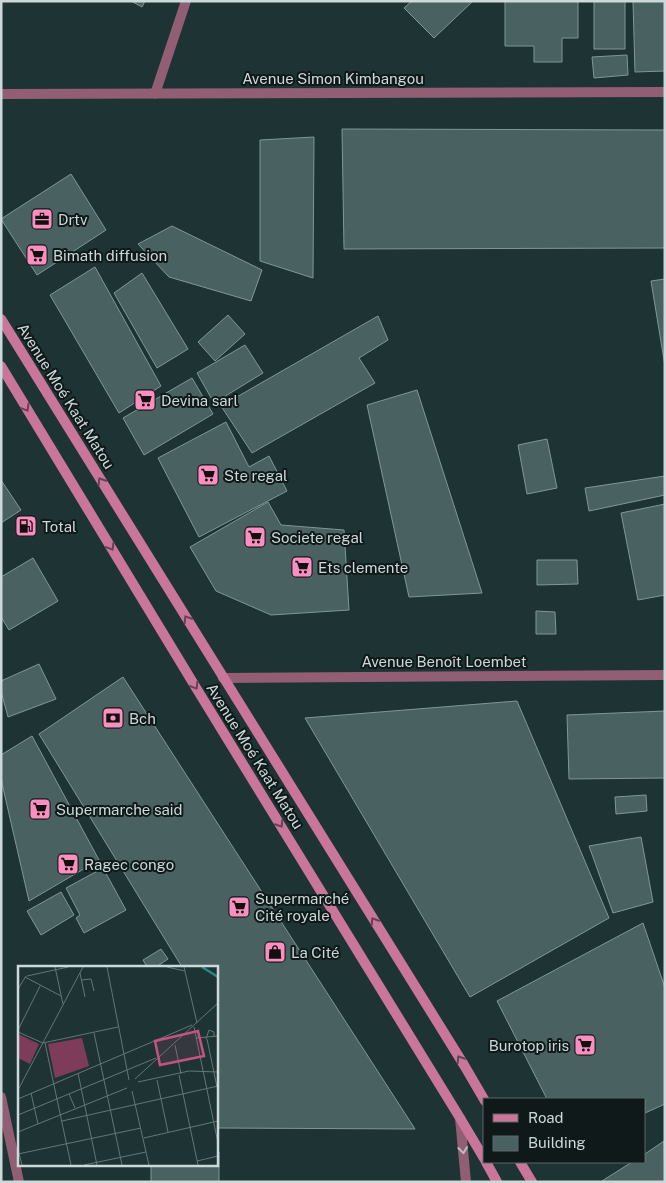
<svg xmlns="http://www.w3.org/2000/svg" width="666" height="1183" viewBox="0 0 666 1183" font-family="'Public Sans',sans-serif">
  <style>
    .building { fill: #496160; stroke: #7f9897 }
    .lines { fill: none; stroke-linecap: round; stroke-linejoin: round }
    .minor { stroke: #925e74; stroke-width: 10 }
    .tertiary { stroke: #925e74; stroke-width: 10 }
    .secondary { stroke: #ca769b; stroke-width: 10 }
    .oneway { stroke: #644354 }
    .oneway2 { stroke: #bebac0 }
    .labels { text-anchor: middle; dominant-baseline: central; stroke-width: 4; stroke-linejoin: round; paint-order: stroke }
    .street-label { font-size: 15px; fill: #ccd9d9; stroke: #101919 }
    .poi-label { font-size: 15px; fill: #ccd9d9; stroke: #101919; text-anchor: start }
    .inset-river { fill: none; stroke: #288788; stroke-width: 2.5 }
    .inset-road { fill: none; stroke: #647676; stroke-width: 1 }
    .view { fill: #c55281; fill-opacity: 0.15; stroke: #c55281; stroke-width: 2.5 }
    .inset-edge { fill: none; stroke: #ccd9d9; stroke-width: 2.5 }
  </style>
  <rect width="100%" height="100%" fill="#1e3434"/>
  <path class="building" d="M131 1H145L142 7Z
    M412 1H473L434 38 404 8Z
    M505 1H578V38H562V62H534V46H505Z
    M594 1H625V49H594Z
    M633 1H665V71L635 72Z
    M627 55 628 75 594 78 592 57Z
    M342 129 665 130V248L344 249Z
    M314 137 313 278 260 261V140Z
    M71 174 106 230 37 275 1 219Z
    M172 226 262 270 251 301 169 277 138 244Z
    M95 267 161 386 119 413 50 295Z
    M142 273 188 349 157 368 114 293Z
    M665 279V366L651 281Z
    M228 315 245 334 215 361 198 342Z
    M378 316 388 340 359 358 375 383 252 453 221 406Z
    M245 345 263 373 214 403 197 373Z
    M192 378 213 414 144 455 123 418Z
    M417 390 482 593 409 597 367 405Z
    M226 422 249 467 269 456 287 491 199 537 158 458Z
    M547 439 557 488 527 494 518 445Z
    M665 476V495L589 511 585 488Z
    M1 480 21 510 1 523Z
    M268 502 281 525 344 530 349 610 271 615 216 591 190 547Z
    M665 504V595L638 600 621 513Z
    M33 558 58 601 9 630 1 617V577Z
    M537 560H577L578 584 537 585Z
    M536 611 555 612 556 634H536Z
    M39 664 56 699 8 717 1 691V681Z
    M123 677 415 1129 216 1128V967H182L39 734Z
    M517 701 609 918 470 997 305 718Z
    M665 711V778L569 779 567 715Z
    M32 736 99 860 29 901 1 779V755Z
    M646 795 647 811 616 814 615 797Z
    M641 837 653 902 613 913 589 846Z
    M103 868 126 910 84 933 76 918 80 915 66 888Z
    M61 892 74 915 41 935 27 911Z
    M643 923 665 988V1104L645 1113V1099H547L497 1001Z
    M161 949 168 959 156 967H147L143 960Z
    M664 1141 665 1182H603L602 1181 632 1162H645V1154Z
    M216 1152H219V1182H151V1164H216Z"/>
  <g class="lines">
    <path class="minor" d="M1 94 665 92
      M155 94 186 1
      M223 678 665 675
      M460 1118 466 1182"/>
    <path class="tertiary" d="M1 1097 19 1182"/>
    <path class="secondary" d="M1 319 464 1065 485 1101
      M1 366 198 691 460 1118 485 1160
      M486 1162 497 1182
      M520 1162 532 1182"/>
  </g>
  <defs><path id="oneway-chevron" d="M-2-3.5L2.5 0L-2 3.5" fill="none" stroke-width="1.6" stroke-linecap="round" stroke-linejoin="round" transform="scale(1.25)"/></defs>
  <g class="oneway">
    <use href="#oneway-chevron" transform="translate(26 408) rotate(59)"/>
    <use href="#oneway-chevron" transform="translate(101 481) rotate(-122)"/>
    <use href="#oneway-chevron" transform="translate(111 547) rotate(59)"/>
    <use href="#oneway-chevron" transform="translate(187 619) rotate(-122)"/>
    <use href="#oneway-chevron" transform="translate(195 686) rotate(59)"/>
    <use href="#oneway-chevron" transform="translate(280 824) rotate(58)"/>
    <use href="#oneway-chevron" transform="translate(374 921) rotate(-122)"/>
    <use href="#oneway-chevron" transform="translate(460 1059) rotate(-122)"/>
  </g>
  <use class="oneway2" href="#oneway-chevron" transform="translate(463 1150) rotate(84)"/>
  <defs>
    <g id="office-square" transform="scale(1.125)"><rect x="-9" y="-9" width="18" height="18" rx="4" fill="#fd8ec0" stroke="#101919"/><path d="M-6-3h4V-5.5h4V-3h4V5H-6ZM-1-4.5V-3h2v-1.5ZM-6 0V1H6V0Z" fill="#111"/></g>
    <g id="supermarket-square" transform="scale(1.125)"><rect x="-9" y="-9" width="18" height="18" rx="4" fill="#fd8ec0" stroke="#101919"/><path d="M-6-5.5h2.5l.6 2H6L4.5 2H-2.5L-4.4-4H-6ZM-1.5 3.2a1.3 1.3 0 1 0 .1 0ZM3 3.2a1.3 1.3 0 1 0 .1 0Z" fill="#111"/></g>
    <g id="fuel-square" transform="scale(1.125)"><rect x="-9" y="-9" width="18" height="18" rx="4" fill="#fd8ec0" stroke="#101919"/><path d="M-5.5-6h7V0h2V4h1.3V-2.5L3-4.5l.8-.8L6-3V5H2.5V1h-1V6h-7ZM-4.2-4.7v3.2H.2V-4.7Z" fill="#111"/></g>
    <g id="bank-square" transform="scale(1.125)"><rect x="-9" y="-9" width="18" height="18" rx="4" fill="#fd8ec0" stroke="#101919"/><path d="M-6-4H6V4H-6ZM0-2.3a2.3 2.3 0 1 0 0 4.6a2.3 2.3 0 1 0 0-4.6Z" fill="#111"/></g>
    <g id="shop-square" transform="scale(1.125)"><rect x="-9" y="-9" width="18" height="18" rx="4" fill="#fd8ec0" stroke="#101919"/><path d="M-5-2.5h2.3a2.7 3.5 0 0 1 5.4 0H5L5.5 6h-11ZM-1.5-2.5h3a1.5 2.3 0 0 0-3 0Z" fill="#111"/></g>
  </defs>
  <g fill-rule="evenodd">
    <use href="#office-square" x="42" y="219"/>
    <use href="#supermarket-square" x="37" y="255"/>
    <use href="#supermarket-square" x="145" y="400"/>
    <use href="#supermarket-square" x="208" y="475"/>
    <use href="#fuel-square" x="26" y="526"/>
    <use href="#supermarket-square" x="255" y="537"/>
    <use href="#supermarket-square" x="302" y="567"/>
    <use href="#bank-square" x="113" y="718"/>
    <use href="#supermarket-square" x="40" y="809"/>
    <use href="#supermarket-square" x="68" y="864"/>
    <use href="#supermarket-square" x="239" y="907"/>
    <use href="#shop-square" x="275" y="952"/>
    <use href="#supermarket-square" x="585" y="1045"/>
  </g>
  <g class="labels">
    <g class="street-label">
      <text x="333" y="78">Avenue Simon Kimbangou</text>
      <text transform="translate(66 396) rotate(58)">Avenue Moé Kaat Matou</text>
      <text x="444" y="661">Avenue Benoît Loembet</text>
      <text transform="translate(255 756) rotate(58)">Avenue Moé Kaat Matou</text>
    </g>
    <g class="poi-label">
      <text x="58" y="219">Drtv</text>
      <text x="53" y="255">Bimath diffusion</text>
      <text x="161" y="400">Devina sarl</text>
      <text x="224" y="475">Ste regal</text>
      <text x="42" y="526">Total</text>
      <text x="271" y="537">Societe regal</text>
      <text x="318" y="567">Ets clemente</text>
      <text x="129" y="718">Bch</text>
      <text x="56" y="809">Supermarche said</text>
      <text x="84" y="864">Ragec congo</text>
      <text x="255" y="898">Supermarché<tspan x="255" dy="17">Cité royale</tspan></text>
      <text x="291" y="952">La Cité</text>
      <text x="569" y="1045" text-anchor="end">Burotop iris</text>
    </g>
  </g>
  <g transform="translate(18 966)">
    <rect width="200" height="200" fill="#1e3434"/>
    <path d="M0 68 21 78 12 98 0 92ZM64 72 71 100 37 112 30 78Z" fill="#7f3b5a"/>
    <path class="inset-river" d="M184 1 200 11"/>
    <path class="inset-road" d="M37 1 45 38M89 1 111 114M149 1 167 5M166 1 179 57M62 7 67 31M9 10 50 1M7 11 43 30M63 14 73 13 76 25M0 23 8 10M176 61 200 177M0 64 22 20M0 66 25 77 100 61M76 67 104 199M178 72 200 70M188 73 191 64 196 66V71M189 73 199 121M27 77 53 199M157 79 163 108M60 107 79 199M161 109 180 199M117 113 200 37M139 114 150 166M120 116 171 105 200 106M0 124 65 1M114 125 131 199M13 127 20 158M51 128 57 142M0 133 174 59M0 149 138 92M44 155 200 120M0 166 109 122M126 172 200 155M0 183 4 199M0 188 123 162M179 195 200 190M66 199 128 186"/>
    <path class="view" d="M180 65 186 90 142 99 137 75Z"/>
    <rect width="200" height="200" class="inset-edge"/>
  </g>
  <rect width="666" height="1183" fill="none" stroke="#ccd9d9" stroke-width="5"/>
  <rect x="483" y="1098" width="162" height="65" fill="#101919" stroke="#5b6666"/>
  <rect x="493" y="1114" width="25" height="8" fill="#ca769b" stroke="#5b6666"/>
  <text x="528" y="1123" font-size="15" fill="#ccd9d9">Road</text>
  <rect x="493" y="1136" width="25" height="15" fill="#496160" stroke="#5b6666"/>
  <text x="528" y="1148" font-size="15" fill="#ccd9d9">Building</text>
</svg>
